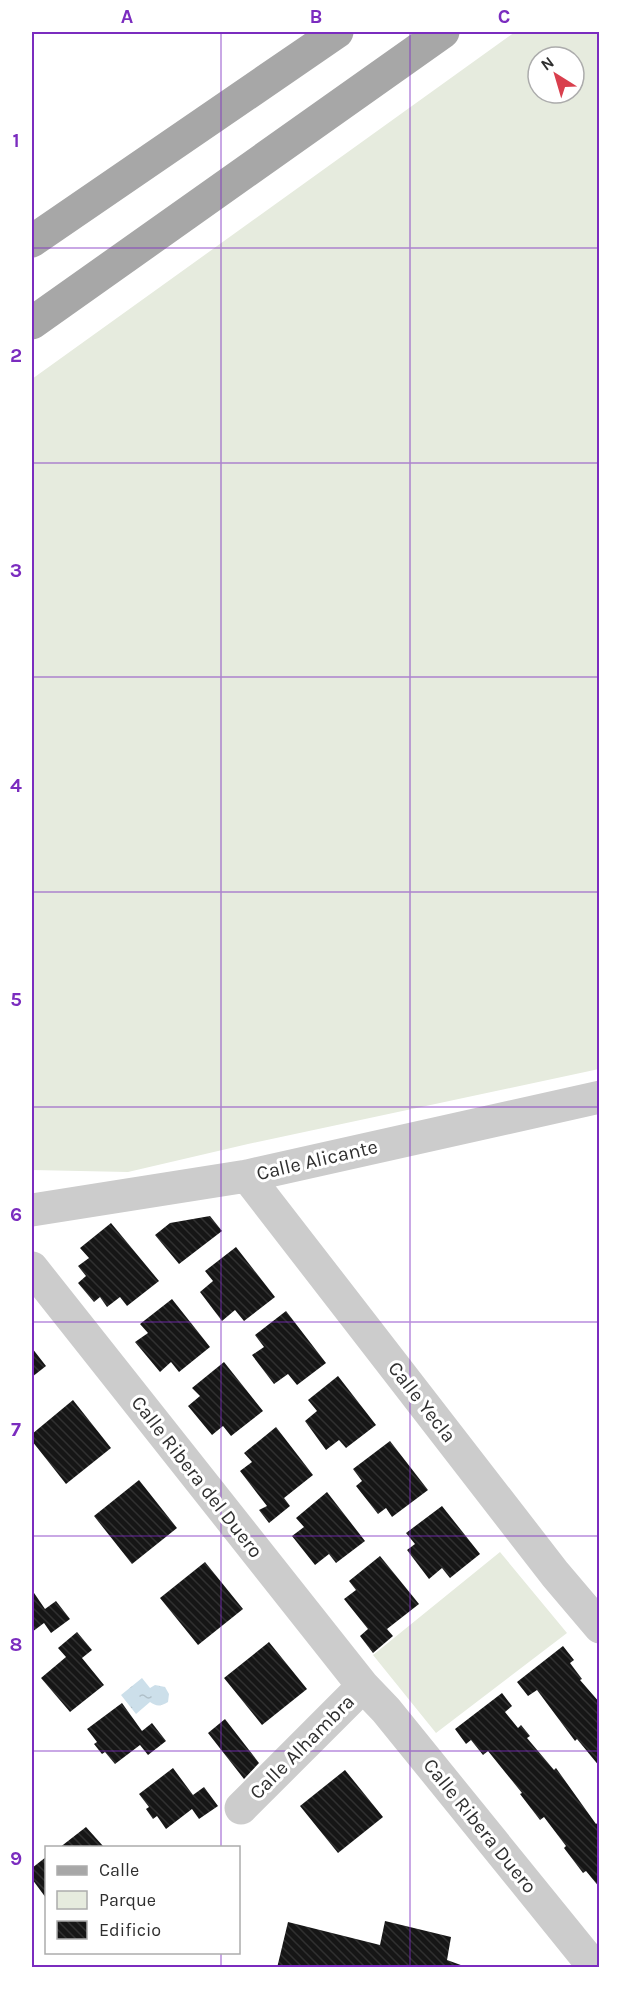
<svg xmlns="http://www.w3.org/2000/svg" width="631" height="1999" viewBox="0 0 631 1999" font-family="Karla,sans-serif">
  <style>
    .green { fill: #e6ebde; fill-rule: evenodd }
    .water { fill: url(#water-ripples) }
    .building { fill: url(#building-back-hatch) }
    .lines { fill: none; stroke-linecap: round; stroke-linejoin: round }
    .minor { stroke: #ccc; stroke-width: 33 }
    .major { stroke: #a7a7a7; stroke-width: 33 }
    .grid { fill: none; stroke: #7b2cbf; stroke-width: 1.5; stroke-opacity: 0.55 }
    .labels { text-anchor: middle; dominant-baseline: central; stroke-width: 6; stroke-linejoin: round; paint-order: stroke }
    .street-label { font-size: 20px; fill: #2f2f2f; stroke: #fff }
    .neatline { fill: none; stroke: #7b2cbf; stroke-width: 2 }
    .grid-label { font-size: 20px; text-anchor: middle; font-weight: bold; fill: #7b2cbf }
  </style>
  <defs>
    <pattern id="water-ripples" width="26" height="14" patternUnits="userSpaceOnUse" patternTransform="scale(1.5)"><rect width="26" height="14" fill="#ccdfea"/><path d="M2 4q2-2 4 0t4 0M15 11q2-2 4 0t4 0" fill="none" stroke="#b0c0c9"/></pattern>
    <pattern id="building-back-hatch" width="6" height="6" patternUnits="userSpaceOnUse" patternTransform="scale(1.5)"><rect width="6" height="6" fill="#161616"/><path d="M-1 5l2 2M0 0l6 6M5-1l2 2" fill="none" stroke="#303030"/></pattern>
  </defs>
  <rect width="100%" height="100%" fill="#fff"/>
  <path class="green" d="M515 32H599V1069L248 1144 128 1172 32 1170V379ZM538 57H574V93H538Z
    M500 1552 567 1633 436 1733 373 1655Z"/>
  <path class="water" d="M142 1678 150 1688 155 1685 165 1687 169 1694 168 1702C161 1706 157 1707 150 1702L136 1714 121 1695Z"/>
  <path class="building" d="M210 1216 222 1231 179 1264 155 1235 170 1223Z
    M111 1223 159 1281 127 1306 120 1297 107 1307 100 1297 94 1302 78 1283 86 1276 78 1266 89 1258 80 1248Z
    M236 1247 275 1297 244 1321 235 1310 222 1321 200 1292 213 1281 205 1271Z
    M172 1299 210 1347 179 1372 171 1362 160 1372 135 1342 148 1333 140 1324Z
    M286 1311 326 1363 297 1385 288 1374 274 1384 252 1355 264 1347 255 1335Z
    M32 1348 46 1366 32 1377Z
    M224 1362 263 1411 231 1436 223 1426 212 1435 188 1406 200 1396 192 1388Z
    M338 1376 376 1425 346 1448 339 1440 326 1450 305 1421 317 1411 308 1400Z
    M73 1400 111 1448 66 1484 32 1441V1434Z
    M276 1427 313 1475 284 1498 290 1506 269 1523 259 1510 267 1506 240 1471 252 1462 244 1453Z
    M390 1441 428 1490 392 1517 386 1508 378 1514 356 1486 362 1481 353 1469Z
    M139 1480 177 1528 132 1564 94 1516Z
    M327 1492 365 1541 336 1563 329 1554 315 1565 292 1536 304 1527 296 1518Z
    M442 1506 480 1554 450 1578 442 1568 429 1579 407 1550 415 1544 406 1533Z
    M380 1556 419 1604 387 1629 393 1636 373 1653 360 1636 368 1629 344 1599 356 1590 349 1581Z
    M205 1562 243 1609 198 1645 160 1598Z
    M32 1590 45 1609 56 1601 70 1619 51 1633 44 1623 32 1632Z
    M77 1632 92 1650 82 1658 104 1685 70 1712 41 1678 66 1657 58 1648Z
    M269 1642 307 1689 262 1725 224 1678Z
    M563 1646 574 1660 570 1663 582 1679 580 1680 600 1703V1767L577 1739 575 1741 537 1690 528 1696 517 1682Z
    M502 1693 512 1706 505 1712 518 1728 521 1725 530 1736 527 1738 554 1770 556 1768 596 1824 600 1821V1888L586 1871 583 1873 564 1848 566 1846 544 1817 540 1820 520 1794 522 1793 488 1751 483 1755 471 1740 466 1744 455 1729Z
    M122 1703 142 1731 152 1723 166 1741 148 1755 140 1745 115 1764 105 1752 102 1754 94 1744 97 1742 87 1729Z
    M225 1719 259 1763 244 1779 208 1733Z
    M173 1768 193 1795 204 1787 218 1806 199 1819 192 1809 166 1829 157 1816 153 1819 146 1809 149 1807 139 1794Z
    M345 1770 383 1817 338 1853 300 1806Z
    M86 1827 103 1846 59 1848Z
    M46 1857V1898L32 1879V1868Z
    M385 1921 451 1937 447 1960 469 1968H277L288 1922 380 1945Z"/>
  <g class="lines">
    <path class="minor" d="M247 1176 555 1574 600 1627
      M32 1210 247 1176 600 1097
      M32 1268 363 1686 386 1710 595 1968
      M241 1808 363 1686"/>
    <path class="major" d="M32 241 337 32
      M32 323 443 32"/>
  </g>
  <path class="grid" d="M221 32V1848M410 32V1968M32 248H600M32 463H600M32 677H600M32 892H600M32 1107H600M32 1322H600M32 1536H600M32 1751H600M221 1952V1968"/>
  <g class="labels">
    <g class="street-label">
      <text transform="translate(317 1160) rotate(-13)">Calle Alicante</text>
      <text transform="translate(422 1402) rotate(52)">Calle Yecla</text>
      <text transform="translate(197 1477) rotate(52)">Calle Ribera del Duero</text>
      <text transform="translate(302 1747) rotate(-45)">Calle Alhambra</text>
      <text transform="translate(480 1826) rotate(51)">Calle Ribera Duero</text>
    </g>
  </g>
  <rect width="631" height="1999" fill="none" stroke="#ffffff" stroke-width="66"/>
  <rect x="45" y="1846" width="195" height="108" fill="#ffffff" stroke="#acacac" stroke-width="1.5"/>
  <rect x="57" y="1866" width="30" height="9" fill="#a7a7a7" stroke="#acacac" stroke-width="1.5"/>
  <text x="99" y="1876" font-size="18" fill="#2f2f2f">Calle</text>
  <rect x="57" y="1891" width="30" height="18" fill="#e6ebde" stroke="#acacac" stroke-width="1.5"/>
  <text x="99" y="1906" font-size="18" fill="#2f2f2f">Parque</text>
  <rect x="57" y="1921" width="30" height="18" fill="url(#building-back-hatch)" stroke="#acacac" stroke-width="1.5"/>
  <text x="99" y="1936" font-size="18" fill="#2f2f2f">Edificio</text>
  <g transform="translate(556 75) rotate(323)"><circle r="28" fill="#ffffff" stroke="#acacac" stroke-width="1.5"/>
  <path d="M0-4.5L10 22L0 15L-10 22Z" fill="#d93f4d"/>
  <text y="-9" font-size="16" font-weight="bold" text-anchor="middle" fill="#2f2f2f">N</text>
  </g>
  <rect x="33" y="33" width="565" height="1933" class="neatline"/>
  <g class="grid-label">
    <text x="127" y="23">A</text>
    <text x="316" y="23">B</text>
    <text x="504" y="23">C</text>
    <text x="16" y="147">1</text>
    <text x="16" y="362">2</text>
    <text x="16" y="577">3</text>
    <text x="16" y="792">4</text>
    <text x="16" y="1006">5</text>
    <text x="16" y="1221">6</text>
    <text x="16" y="1436">7</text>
    <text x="16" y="1651">8</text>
    <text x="16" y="1865">9</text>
  </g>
</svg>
